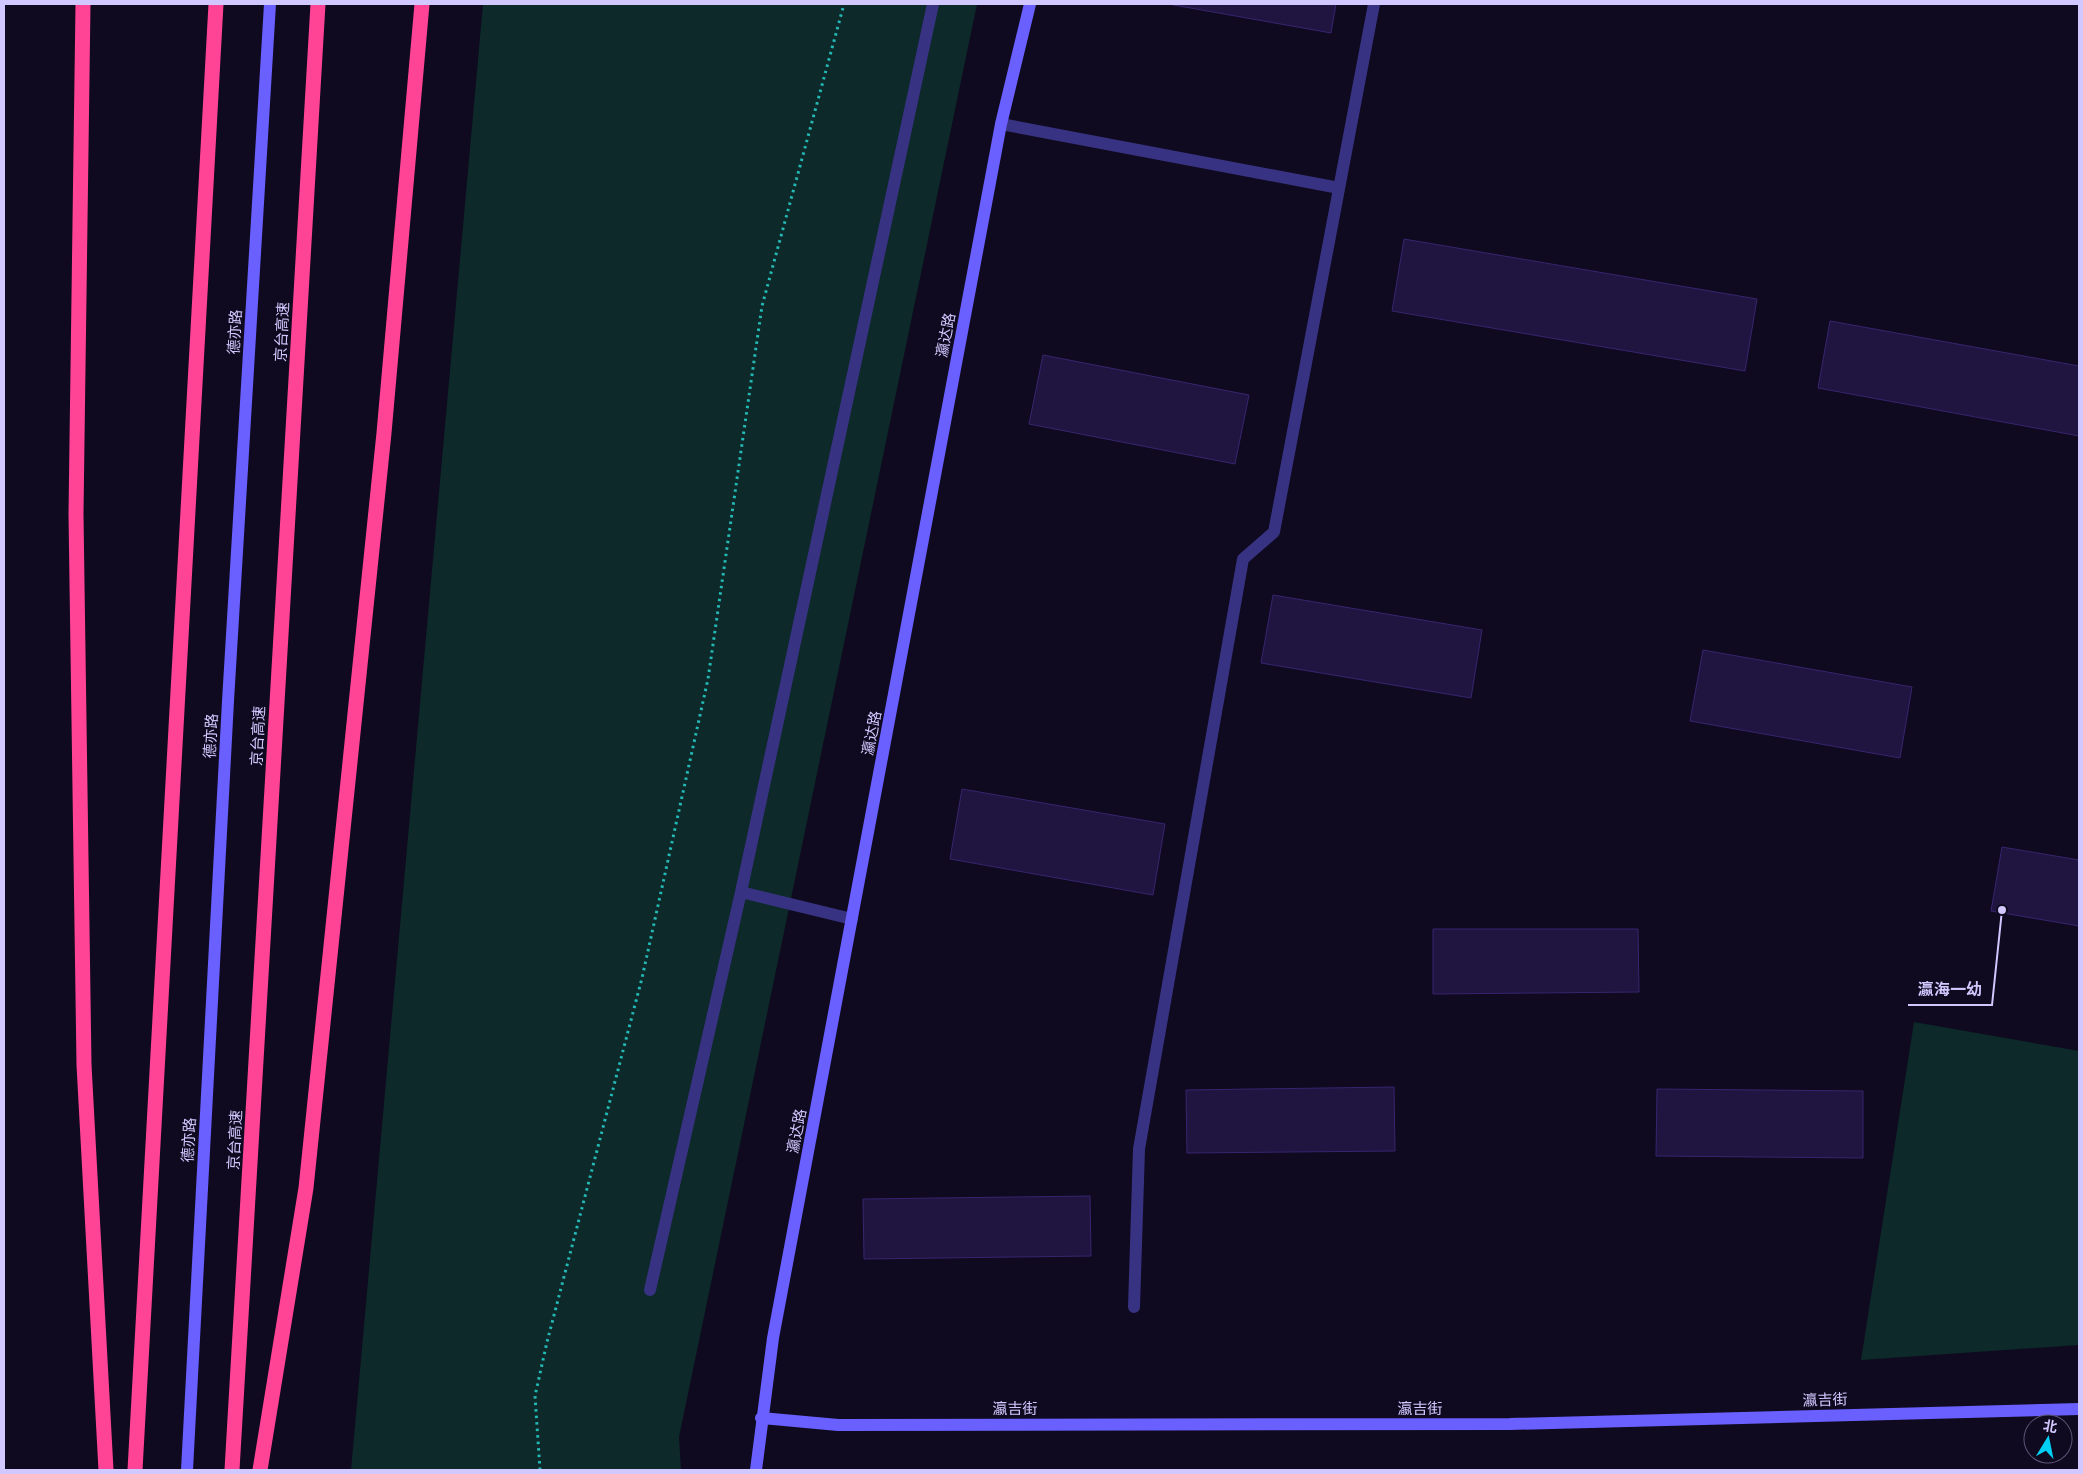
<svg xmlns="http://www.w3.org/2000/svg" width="2083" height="1474" viewBox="0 0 2083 1474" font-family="'Exo 2','Noto Sans SC',sans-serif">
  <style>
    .green { fill: #0d2929 }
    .building { fill: #201541; stroke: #37256f }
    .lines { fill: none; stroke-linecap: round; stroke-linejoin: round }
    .path { stroke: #24b8b5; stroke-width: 3; stroke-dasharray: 2.5 4; stroke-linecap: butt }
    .lane { stroke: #383282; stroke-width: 12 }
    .street { stroke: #383282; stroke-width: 12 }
    .secondary { stroke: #6a5fff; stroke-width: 12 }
    .highway { stroke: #ff4395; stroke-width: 15 }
    .labels { text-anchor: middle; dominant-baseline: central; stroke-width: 4; stroke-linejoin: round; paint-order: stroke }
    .street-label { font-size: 15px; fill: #d1c8ff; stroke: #0f0a1f }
    .leader { fill: none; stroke: #d1c8ff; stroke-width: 2 }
    .callout-dot { fill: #d1c8ff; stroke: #0f0a1f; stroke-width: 2 }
    .callout-label { font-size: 16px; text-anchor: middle; font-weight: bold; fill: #d1c8ff; stroke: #0f0a1f; stroke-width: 4; stroke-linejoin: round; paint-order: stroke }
  </style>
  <rect width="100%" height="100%" fill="#0f0a1f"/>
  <path class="green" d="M483 4H977L679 1437 681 1470H351Z
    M1914 1022 2079 1051V1345L1861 1360Z"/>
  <path class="building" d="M1168 4H1336L1331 33Z
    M1404 239 1757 299 1745 371 1392 311Z
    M1830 321 2079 366V436L1818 388Z
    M1043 355 1249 395 1235 464 1029 424Z
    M1273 595 1482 630 1471 698 1261 663Z
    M1703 650 1912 687 1900 758 1690 721Z
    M962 789 1165 824 1153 895 950 859Z
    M2002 847 2079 860V926L1991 911Z
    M1433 929H1638L1639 992 1433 994Z
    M1394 1087 1395 1151 1187 1153 1186 1090Z
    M1657 1089 1863 1091V1158L1656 1156Z
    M1090 1196 1091 1256 864 1259 863 1199Z"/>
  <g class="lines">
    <path class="path" d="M540 1470 535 1396 547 1342 642 978 708 679 762 306 844 4"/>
    <path class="lane" d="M852 919 741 892 933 4
      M650 1290 741 892"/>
    <path class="street" d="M1001 124 1339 188
      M1134 1307 1139 1149 1243 559 1274 532 1374 4"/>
    <path class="secondary" d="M761 1418 838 1425 1510 1424 2079 1409
      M187 1470 228 701 270 4
      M756 1470 773 1338 1001 124 1030 4"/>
    <path class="highway" d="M83 4 76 514 84 1065 106 1470
      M135 1470 216 4
      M232 1470 318 4
      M260 1470 306 1188 384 433 422 4"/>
  </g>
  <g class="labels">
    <g class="street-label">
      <text transform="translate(234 332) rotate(-87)">德亦路</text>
      <text transform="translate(281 332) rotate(-87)">京台高速</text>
      <text transform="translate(945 335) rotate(-79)">瀛达路</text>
      <text transform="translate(871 733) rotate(-79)">瀛达路</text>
      <text transform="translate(210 736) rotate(-87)">德亦路</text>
      <text transform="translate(257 736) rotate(-87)">京台高速</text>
      <text transform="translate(796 1131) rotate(-79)">瀛达路</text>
      <text transform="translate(188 1140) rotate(-87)">德亦路</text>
      <text transform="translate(234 1140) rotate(-87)">京台高速</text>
      <text transform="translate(1825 1399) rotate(-2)">瀛吉街</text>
      <text x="1015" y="1408">瀛吉街</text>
      <text x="1420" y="1408">瀛吉街</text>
    </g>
  </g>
  <path class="leader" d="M2002 910L1992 1005H1908"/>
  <circle class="callout-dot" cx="2002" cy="910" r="5"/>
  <g class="callout-label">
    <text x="1950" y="995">瀛海一幼</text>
  </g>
  <rect width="2083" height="1474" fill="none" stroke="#d1c8ff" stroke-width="10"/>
  <g transform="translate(2048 1439) rotate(10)"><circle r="24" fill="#0f0a1f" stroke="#5d5679"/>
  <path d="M0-4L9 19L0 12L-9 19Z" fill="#00d0f3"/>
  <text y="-8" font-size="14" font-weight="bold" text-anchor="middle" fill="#d1c8ff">北</text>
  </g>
</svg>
